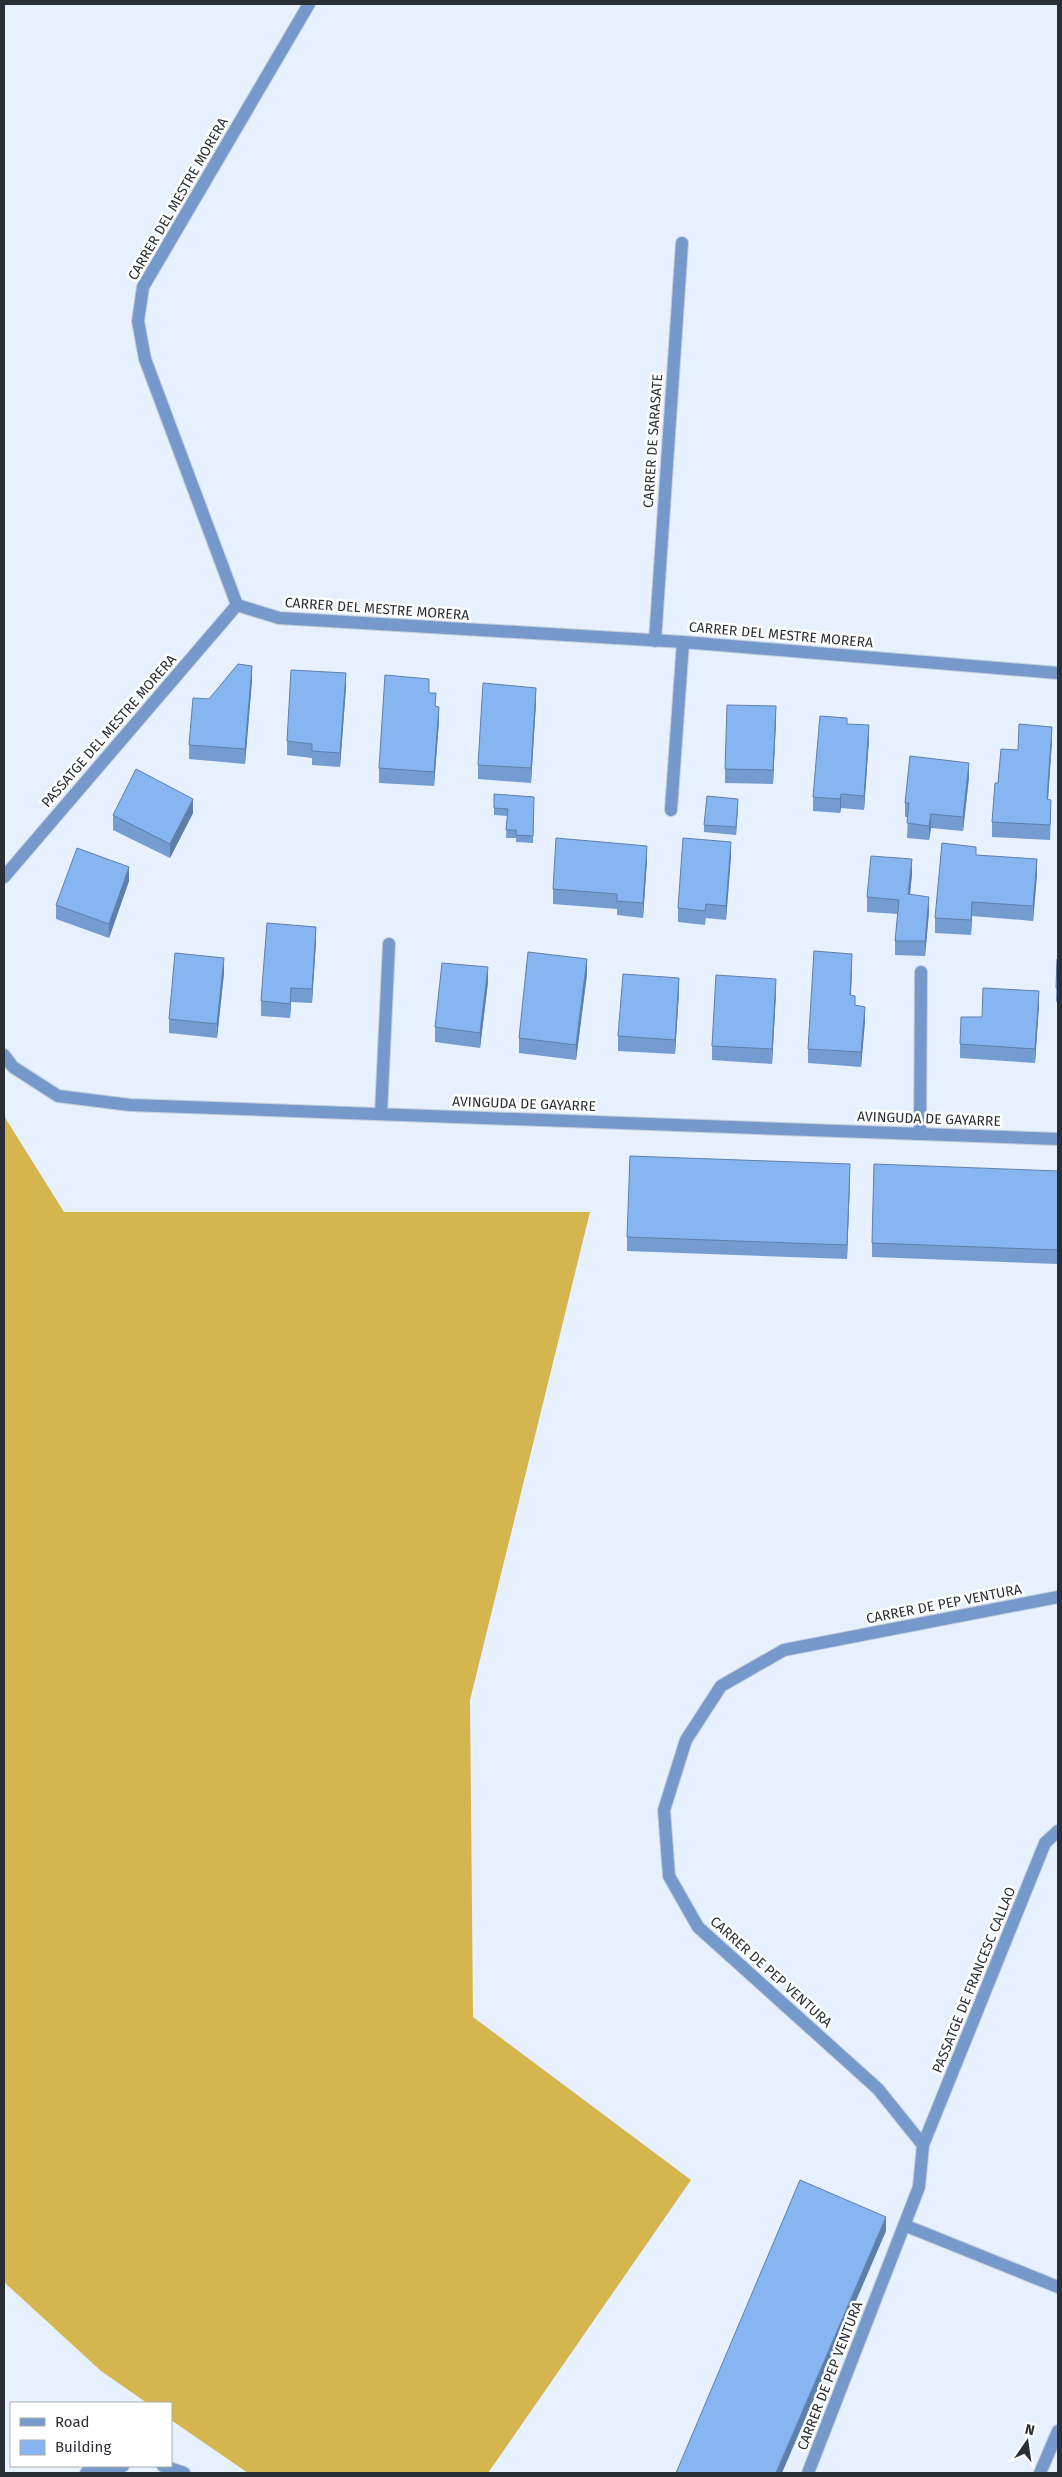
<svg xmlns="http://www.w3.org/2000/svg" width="1062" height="2477" font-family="'Fira Sans',sans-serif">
	<rect width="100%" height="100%" fill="#e6f0fe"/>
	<path fill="#d4b54e" d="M 4,1116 L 64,1212 L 590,1212 L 470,1700 L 473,2017 L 691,2180 L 488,2473 L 248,2473 L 171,2420 L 171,2403 L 147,2403 L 101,2371 L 4,2282 Z"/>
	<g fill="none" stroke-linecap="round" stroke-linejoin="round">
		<defs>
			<path id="street" d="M 237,605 L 279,618 L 683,642 L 1058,673
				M 237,605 L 145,359 L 138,321 L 143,287 L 309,4
				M 655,641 L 682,243
				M 671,810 L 683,642
				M 4,877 L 237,605
				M 4,1055 L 13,1067 L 58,1096 L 130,1105 L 1058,1139
				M 381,1114 L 389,944
				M 920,1134 L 921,972
				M 923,2145 L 1045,1843 L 1058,1831
				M 904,2225 L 1058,2287
				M 163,2466 L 184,2473
				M 86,2473 L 89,2471 L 123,2466
				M 808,2473 L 919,2187 L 923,2145 L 878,2089 L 698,1927 L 669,1876 L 664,1810 L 686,1740 L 721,1686 L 784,1650 L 1058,1597
				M 1040,2473 L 1058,2431"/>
		</defs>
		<use href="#street" stroke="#c4cdda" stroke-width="14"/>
		<use href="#street" stroke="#7499ca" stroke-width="12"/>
	</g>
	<path fill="#749cd0" d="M 252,680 L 245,764 L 189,759 L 189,745 L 209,699 Z
		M 346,687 L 340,767 L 312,765 L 312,758 L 287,755 L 287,741 Z
		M 429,693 L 436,706 L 439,721 L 434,786 L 379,783 L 379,768 Z
		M 536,702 L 531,783 L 478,779 L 478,765 Z
		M 776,720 L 773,784 L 725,783 L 725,769 Z
		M 847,724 L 869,739 L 864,810 L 841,808 L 840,813 L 813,811 L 813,797 Z
		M 1052,741 L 1048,799 L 1051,814 L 1050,840 L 992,837 L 992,822 L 998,783 L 1018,750 Z
		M 969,777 L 963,831 L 931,828 L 929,840 L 907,838 L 908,817 L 905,817 L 905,803 Z
		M 494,794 L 534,797 L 533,843 L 516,842 L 516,838 L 506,838 L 507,816 L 494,815 Z
		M 738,806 L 736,835 L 704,832 L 704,825 Z
		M 193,813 L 170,858 L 113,830 L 113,815 Z
		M 976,855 L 1037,874 L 1033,921 L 972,916 L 971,935 L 935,933 L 935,918 Z
		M 731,856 L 726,920 L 706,918 L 705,925 L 678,922 L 678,908 Z
		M 647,860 L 643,918 L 617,915 L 617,909 L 553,904 L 553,889 Z
		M 912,874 L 910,895 L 929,912 L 925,956 L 895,955 L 895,941 L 898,914 L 867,912 L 867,897 Z
		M 129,881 L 109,938 L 56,919 L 56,905 Z
		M 316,941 L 312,1003 L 291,1002 L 290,1018 L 261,1016 L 261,1001 Z
		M 1057,959 L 1058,959 L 1058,1002 L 1056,1002 Z
		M 852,969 L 851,995 L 855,1005 L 865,1021 L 861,1067 L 808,1063 L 808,1049 Z
		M 224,973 L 217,1038 L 169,1033 L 169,1019 Z
		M 587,974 L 576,1060 L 519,1053 L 519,1038 Z
		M 488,982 L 480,1048 L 435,1042 L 435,1027 Z
		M 679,992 L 675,1054 L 618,1051 L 618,1036 Z
		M 776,993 L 772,1064 L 712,1060 L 712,1046 Z
		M 1039,1005 L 1035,1063 L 960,1058 L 960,1044 L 982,1017 Z
		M 1058,1171 L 1058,1264 L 872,1257 L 872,1243 Z
		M 850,1179 L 847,1259 L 627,1251 L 627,1237 Z"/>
	<path fill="#5e7fa9" d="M 252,666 L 252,680 L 245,764 L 245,749 Z
		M 346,673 L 346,687 L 340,767 L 340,753 Z
		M 536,688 L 536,702 L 531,783 L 531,768 Z
		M 776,706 L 776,720 L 773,784 L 773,770 Z
		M 439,707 L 439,721 L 434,786 L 434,772 Z
		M 869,725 L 869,739 L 864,810 L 864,796 Z
		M 1052,727 L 1052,741 L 1047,814 L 1047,799 Z
		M 969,763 L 969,777 L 963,831 L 963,817 Z
		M 841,794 L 841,808 L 840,813 L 840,799 Z
		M 193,799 L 193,813 L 170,858 L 170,844 Z
		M 738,799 L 738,806 L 736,835 L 736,827 Z
		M 931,814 L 931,828 L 929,840 L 929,826 Z
		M 731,842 L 731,856 L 726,920 L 726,906 Z
		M 647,846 L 647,860 L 643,918 L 643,903 Z
		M 912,859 L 912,874 L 908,909 L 908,894 Z
		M 1037,859 L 1037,874 L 1033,921 L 1033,906 Z
		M 129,867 L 129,881 L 109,938 L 109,924 Z
		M 929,897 L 929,912 L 925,956 L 925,941 Z
		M 972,902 L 972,916 L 971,935 L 971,920 Z
		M 316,927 L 316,941 L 312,1003 L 312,989 Z
		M 852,954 L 852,969 L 850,1009 L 850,995 Z
		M 224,958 L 224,973 L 217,1038 L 217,1024 Z
		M 587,959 L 587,974 L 576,1060 L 576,1045 Z
		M 488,967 L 488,982 L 480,1048 L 480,1033 Z
		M 679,978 L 679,992 L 675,1054 L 675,1040 Z
		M 776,979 L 776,993 L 772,1064 L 772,1049 Z
		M 291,988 L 291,1002 L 290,1018 L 290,1004 Z
		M 1039,991 L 1039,1005 L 1035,1063 L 1035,1049 Z
		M 865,1007 L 865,1021 L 861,1067 L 861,1052 Z
		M 850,1164 L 850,1179 L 847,1259 L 847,1245 Z
		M 886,2217 L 886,2231 L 782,2473 L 776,2473 Z"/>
	<path fill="#87b5f2" stroke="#5e7fa9" d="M 238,664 L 252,666 L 245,749 L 189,745 L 193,698 L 209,699 Z
		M 291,670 L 346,673 L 340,753 L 312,751 L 312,744 L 287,741 Z
		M 385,675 L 429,679 L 429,693 L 436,693 L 435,706 L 439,707 L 434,772 L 379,768 Z
		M 483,683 L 536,688 L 531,768 L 478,765 Z
		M 727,705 L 776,706 L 773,770 L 725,769 Z
		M 820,716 L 847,718 L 847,724 L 869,725 L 864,796 L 841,794 L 840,799 L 813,797 Z
		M 1019,724 L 1052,727 L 1047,799 L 1051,800 L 1050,825 L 992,822 L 995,783 L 998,783 L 1001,749 L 1018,750 Z
		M 910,756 L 969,763 L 963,817 L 931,814 L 929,826 L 907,823 L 909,803 L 905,803 Z
		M 136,769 L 193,799 L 170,844 L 113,815 Z
		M 494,794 L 534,797 L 533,836 L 516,835 L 516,830 L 506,830 L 508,809 L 494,808 Z
		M 707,796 L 738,799 L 736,827 L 704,825 Z
		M 556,838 L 647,846 L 643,903 L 617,901 L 617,894 L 553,889 Z
		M 683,838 L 731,842 L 726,906 L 706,904 L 705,911 L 678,908 Z
		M 942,843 L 976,847 L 976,855 L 1037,859 L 1033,906 L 972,902 L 971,920 L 935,918 Z
		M 77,848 L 129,867 L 109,924 L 56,905 Z
		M 871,856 L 912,859 L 908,894 L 929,897 L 925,941 L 895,941 L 899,900 L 867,897 Z
		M 267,923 L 316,927 L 312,989 L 291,988 L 290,1004 L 261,1001 Z
		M 814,951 L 852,954 L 850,995 L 855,996 L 855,1005 L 865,1007 L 861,1052 L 808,1049 Z
		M 528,952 L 587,959 L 576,1045 L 519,1038 Z
		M 175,953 L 224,958 L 217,1024 L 169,1019 Z
		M 1057,959 L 1058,959 L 1058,988 L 1056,988 Z
		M 442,963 L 488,967 L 480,1033 L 435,1027 Z
		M 623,974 L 679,978 L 675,1040 L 618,1036 Z
		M 716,975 L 776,979 L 772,1049 L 712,1046 Z
		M 983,988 L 1039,991 L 1035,1049 L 960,1044 L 961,1017 L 982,1017 Z
		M 630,1156 L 850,1164 L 847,1245 L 627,1237 Z
		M 874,1164 L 1058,1171 L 1058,1250 L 872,1243 Z
		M 800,2180 L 886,2217 L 776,2473 L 676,2473 Z"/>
	<g text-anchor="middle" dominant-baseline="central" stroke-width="5" stroke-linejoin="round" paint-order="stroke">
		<g font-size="14" fill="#2a2e35" stroke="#fff">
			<text transform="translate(178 199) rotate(-60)">CARRER DEL MESTRE MORERA</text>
			<text transform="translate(653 441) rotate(-86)">CARRER DE SARASATE</text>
			<text transform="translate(377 609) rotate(4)">CARRER DEL MESTRE MORERA</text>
			<text transform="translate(781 635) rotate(5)">CARRER DEL MESTRE MORERA</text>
			<text transform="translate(109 731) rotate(-49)">PASSATGE DEL MESTRE MORERA</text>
			<text transform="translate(524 1104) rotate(2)">AVINGUDA DE GAYARRE</text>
			<text transform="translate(929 1119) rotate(2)">AVINGUDA DE GAYARRE</text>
			<text transform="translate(944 1604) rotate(-11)">CARRER DE PEP VENTURA</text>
			<text transform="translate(771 1972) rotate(42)">CARRER DE PEP VENTURA</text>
			<text transform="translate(974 1980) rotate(-68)">PASSATGE DE FRANCESC CALLAO</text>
			<text transform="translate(830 2376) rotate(-69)">CARRER DE PEP VENTURA</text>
		</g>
	</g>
	<rect width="1062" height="2477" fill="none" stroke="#2a2e35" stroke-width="10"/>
	<rect x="10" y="2402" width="162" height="65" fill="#ffffff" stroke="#aaabae"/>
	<rect x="20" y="2418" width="25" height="8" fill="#7499ca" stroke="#aaabae"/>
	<text x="55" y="2427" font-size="15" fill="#2a2e35">Road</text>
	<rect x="20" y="2440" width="25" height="15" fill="#87b5f2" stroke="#aaabae"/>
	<text x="55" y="2452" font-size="15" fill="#2a2e35">Building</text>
	<g transform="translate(1027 2442) rotate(13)" stroke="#ffffff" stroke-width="4" paint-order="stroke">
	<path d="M0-4L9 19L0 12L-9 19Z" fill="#2a2e35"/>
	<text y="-8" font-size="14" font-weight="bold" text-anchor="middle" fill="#2a2e35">N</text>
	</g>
</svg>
